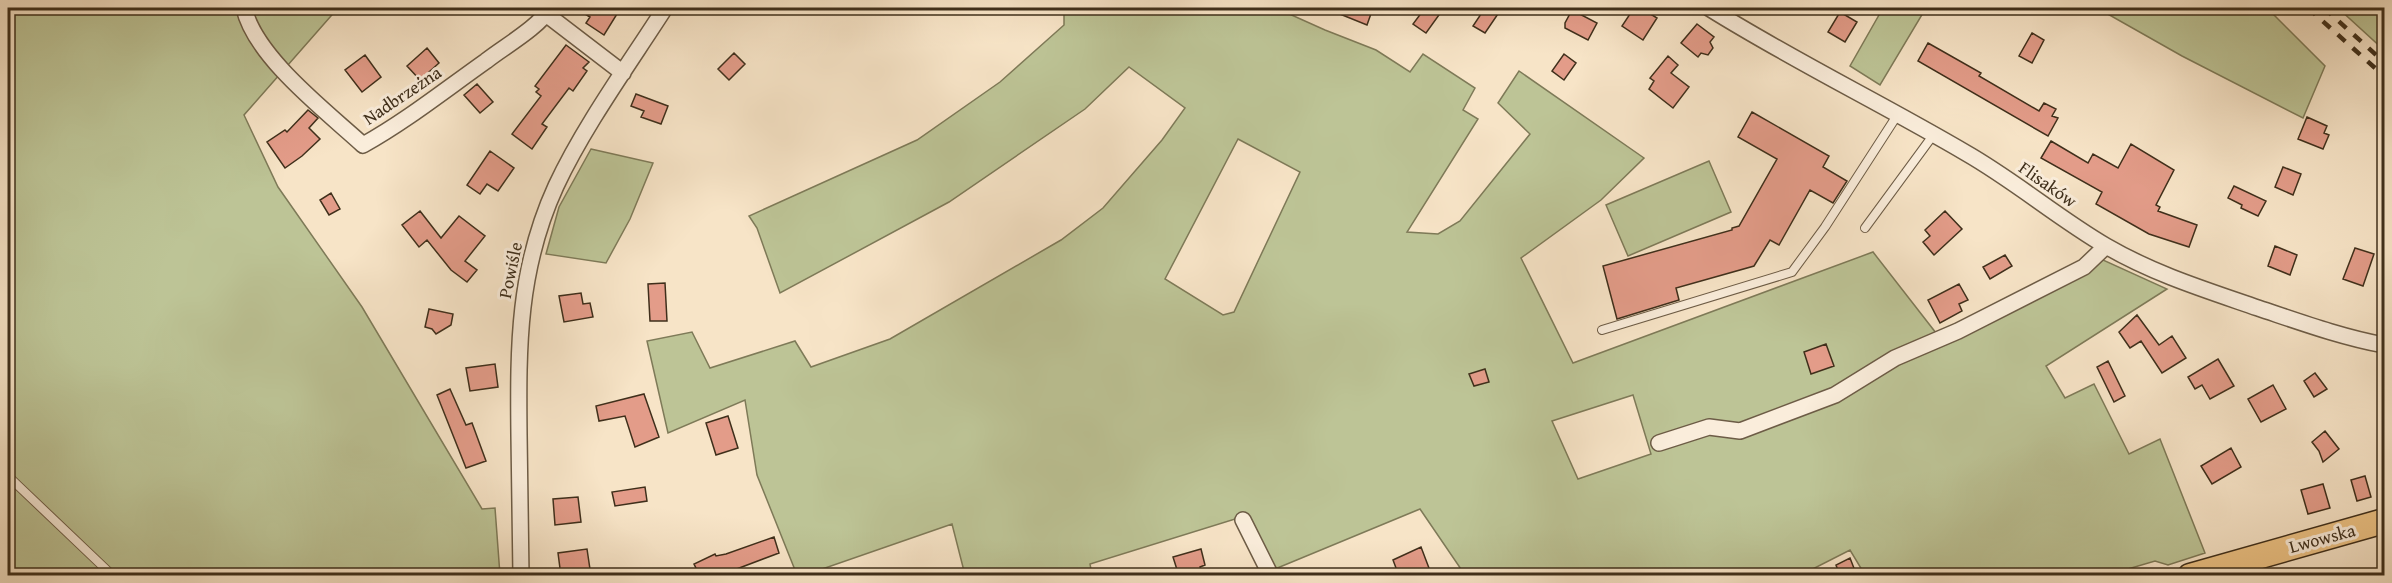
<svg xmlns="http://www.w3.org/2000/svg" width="2392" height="583" font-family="'Gentium Book Plus',serif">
	<rect width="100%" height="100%" fill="#f7e4c7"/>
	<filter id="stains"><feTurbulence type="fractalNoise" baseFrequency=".00333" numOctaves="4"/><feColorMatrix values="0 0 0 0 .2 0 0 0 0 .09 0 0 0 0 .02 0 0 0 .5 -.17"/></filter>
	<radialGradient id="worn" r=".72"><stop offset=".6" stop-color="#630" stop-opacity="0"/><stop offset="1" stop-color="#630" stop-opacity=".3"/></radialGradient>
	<path fill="#bdc496" stroke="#7e7a58" stroke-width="1.5" fill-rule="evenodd" d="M 8,8 L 338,8 L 244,115 L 278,187 L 362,307 L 482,509 L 495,508 L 500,575 L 8,575 Z
		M 1064,8 L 1276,8 L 1325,30 L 1376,50 L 1410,72 L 1423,54 L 1475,88 L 1463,110 L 1478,119 L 1407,232 L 1438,234 L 1460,221 L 1530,134 L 1498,103 L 1519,71 L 1644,158 L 1601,200 L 1521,258 L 1573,363 L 1873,252 L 1936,333 L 1940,342 L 2022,307 L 2101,259 L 2167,289 L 2046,366 L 2065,398 L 2094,384 L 2129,454 L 2160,439 L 2205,553 L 2168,565 L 2155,561 L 2104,576 L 1865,575 L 1850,550 L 1801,575 L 1465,575 L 1420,509 L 1275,569 L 1252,521 L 1235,519 L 1090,564 L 1092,575 L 965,575 L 952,524 L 805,575 L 797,575 L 757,475 L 745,400 L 668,433 L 647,341 L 692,332 L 710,368 L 795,341 L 811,367 L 890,339 L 1061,240 L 1103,208 L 1162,140 L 1185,108 L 1129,67 L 1085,109 L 949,202 L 780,293 L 757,228 L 749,216 L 917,140 L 1000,82 L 1064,25 ZM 1238,139 L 1300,172 L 1234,312 L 1223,315 L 1165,279 ZM 1633,395 L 1651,454 L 1578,479 L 1552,421 Z
		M 1883,8 L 1926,8 L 1880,85 L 1850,66 Z
		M 2097,8 L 2267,8 L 2325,66 L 2303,118 L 2182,56 Z
		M 2338,8 L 2347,8 L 2353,13 L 2355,8 L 2384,8 L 2384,50 Z
		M 591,149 L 653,163 L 630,219 L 606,263 L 546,254 L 559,207 Z
		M 1709,161 L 1731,212 L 1628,256 L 1606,205 Z"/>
	<path fill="#e39c89" stroke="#3f2f1b" stroke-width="1.5" d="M 575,8 L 607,8 L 617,14 L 604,35 L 586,23 L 590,17 Z
		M 1325,8 L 1373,8 L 1367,25 Z
		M 1425,8 L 1444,8 L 1426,33 L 1413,24 Z
		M 1485,8 L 1502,8 L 1485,33 L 1473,26 Z
		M 1634,8 L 1641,8 L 1657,18 L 1643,40 L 1622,26 Z
		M 1572,10 L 1597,23 L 1588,40 L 1565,28 L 1565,23 Z
		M 1840,12 L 1857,22 L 1845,42 L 1828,32 Z
		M 1697,24 L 1714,37 L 1710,42 L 1713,48 L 1708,55 L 1701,53 L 1698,57 L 1681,43 Z
		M 2032,33 L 2044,40 L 2032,63 L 2019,56 Z
		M 1928,43 L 1981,73 L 1979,76 L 2039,111 L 2044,103 L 2056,109 L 2052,116 L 2058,118 L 2048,136 L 1918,61 Z
		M 566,45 L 589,62 L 583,68 L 587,71 L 573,91 L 569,88 L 542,124 L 547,127 L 532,149 L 512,134 L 541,96 L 536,92 L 539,89 L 535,86 Z
		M 427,48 L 439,63 L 420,80 L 407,66 Z
		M 734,53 L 745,64 L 729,80 L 718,69 Z
		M 1564,54 L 1576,63 L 1564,80 L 1552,71 Z
		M 365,55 L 381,77 L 362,92 L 345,70 Z
		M 1668,56 L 1678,65 L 1671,73 L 1689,87 L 1673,108 L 1649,89 L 1654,81 L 1650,78 Z
		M 477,84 L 493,102 L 480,113 L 464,95 Z
		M 636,94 L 668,106 L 661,124 L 641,117 L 644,111 L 631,106 Z
		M 308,110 L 318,118 L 309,128 L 320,139 L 302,156 L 285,168 L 267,142 L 285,130 L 287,132 Z
		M 1752,112 L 1829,156 L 1823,167 L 1847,181 L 1833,203 L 1810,190 L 1779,245 L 1770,240 L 1754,266 L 1676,288 L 1679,300 L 1617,319 L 1603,266 L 1732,230 L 1732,228 L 1739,226 L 1777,159 L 1738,137 Z
		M 2307,117 L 2327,126 L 2324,133 L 2329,135 L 2323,149 L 2298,139 Z
		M 2051,141 L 2088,163 L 2093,154 L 2118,168 L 2131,144 L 2174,170 L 2156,205 L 2160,207 L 2158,211 L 2197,225 L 2189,247 L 2149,234 L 2096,204 L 2102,192 L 2041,158 Z
		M 490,151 L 514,168 L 498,191 L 487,184 L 480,194 L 467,185 Z
		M 2283,167 L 2301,174 L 2293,195 L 2275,187 Z
		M 2234,186 L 2266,201 L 2258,216 L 2241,208 L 2242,205 L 2228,198 Z
		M 331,193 L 340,209 L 329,215 L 320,200 Z
		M 420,211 L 441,238 L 459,216 L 485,236 L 465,261 L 477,270 L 467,282 L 451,270 L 427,240 L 419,247 L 402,225 Z
		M 1945,211 L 1962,229 L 1934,255 L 1923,242 L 1930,236 L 1925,230 Z
		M 2275,246 L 2297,255 L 2290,275 L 2268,266 Z
		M 2355,248 L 2374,254 L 2363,286 L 2343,279 Z
		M 2005,255 L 2012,266 L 1990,279 L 1983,267 Z
		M 665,283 L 667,321 L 650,321 L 648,284 Z
		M 1959,284 L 1968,300 L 1959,304 L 1962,311 L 1940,323 L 1928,300 Z
		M 581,293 L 583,304 L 590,303 L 593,317 L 564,322 L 559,296 Z
		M 429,309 L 453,314 L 451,325 L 436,334 L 432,329 L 425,327 Z
		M 2137,315 L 2159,345 L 2172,336 L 2186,358 L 2162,373 L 2141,341 L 2130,348 L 2119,332 Z
		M 1826,344 L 1834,366 L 1811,374 L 1804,352 Z
		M 2218,359 L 2234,386 L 2210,399 L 2202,385 L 2195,389 L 2188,377 Z
		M 2108,361 L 2125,396 L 2114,402 L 2097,367 Z
		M 495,364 L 498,387 L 470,391 L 466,368 Z
		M 1485,369 L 1489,382 L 1474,386 L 1469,374 Z
		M 2315,373 L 2327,389 L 2314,397 L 2304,381 Z
		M 2273,385 L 2286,409 L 2261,422 L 2248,399 Z
		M 450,389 L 466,425 L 472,423 L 486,461 L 466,468 L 437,395 Z
		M 644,394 L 659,437 L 635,447 L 625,416 L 599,421 L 596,406 Z
		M 728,416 L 738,448 L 716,455 L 706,423 Z
		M 2325,431 L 2339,449 L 2323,462 L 2319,451 L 2312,442 Z
		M 2231,448 L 2241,467 L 2212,484 L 2201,466 Z
		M 2365,476 L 2371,497 L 2357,501 L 2351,480 Z
		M 2323,484 L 2330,508 L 2308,514 L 2301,490 Z
		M 645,487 L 647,501 L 615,506 L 612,492 Z
		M 578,497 L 581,522 L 555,525 L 553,499 Z
		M 774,537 L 779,553 L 734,570 L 736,576 L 700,576 L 694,564 L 715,554 L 716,556 L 726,554 Z
		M 1421,547 L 1432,576 L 1399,576 L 1393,560 Z
		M 587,549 L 591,576 L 561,576 L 558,553 Z
		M 1201,549 L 1205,565 L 1200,567 L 1203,576 L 1179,576 L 1173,557 Z
		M 1850,558 L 1857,576 L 1840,576 L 1836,565 Z"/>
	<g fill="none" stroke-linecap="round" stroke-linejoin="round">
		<defs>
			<path id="lane" d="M 1865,228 L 1934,134
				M 1602,330 L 1792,272 L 1825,227 L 1898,114
				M 8,476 L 113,576"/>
			<path id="street" d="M 244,8 C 255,57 326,111 363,145 C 406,121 445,90 486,61 C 505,46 538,28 550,8
				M 1709,8 C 1792,60 1881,103 1966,153 C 2015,181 2058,218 2106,246 C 2154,274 2206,290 2258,308 C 2300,322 2341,337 2384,345
				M 546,14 L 623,73
				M 1659,443 L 1709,427 L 1740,431 L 1835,395 L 1895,358 L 1958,331 L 2084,267 L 2106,246
				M 1243,520 L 1271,576
				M 521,576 C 520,529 520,482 519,435 C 518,345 518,269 556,186 C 584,126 629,64 665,8"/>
			<path id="primary" d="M 2190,576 L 2384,521"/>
		</defs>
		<use href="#lane" stroke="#6d5c46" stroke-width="10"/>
		<use href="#street" stroke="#6d5c46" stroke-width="18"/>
		<use href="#primary" stroke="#3f2f1b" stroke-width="27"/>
		<use href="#lane" stroke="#faeddb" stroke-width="8"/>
		<use href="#street" stroke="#faeddb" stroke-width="15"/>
		<use href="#primary" stroke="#ecc284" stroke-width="24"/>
		<path stroke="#3f2f1b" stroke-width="4.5" stroke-dasharray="10 10" stroke-linecap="butt" d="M 2308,8 L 2384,76
			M 2324,8 L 2384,62"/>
	</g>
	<g text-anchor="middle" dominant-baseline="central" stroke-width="6" stroke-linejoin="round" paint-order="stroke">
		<g font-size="18" fill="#3f2f1b" stroke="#faeddb">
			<text transform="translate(402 95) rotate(-34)">Nadbrzeżna</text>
			<text transform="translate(2048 184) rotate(35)">Flisaków</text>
			<text transform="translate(510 270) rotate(-78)">Powiśle</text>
			<text transform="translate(2322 538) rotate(-15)">Lwowska</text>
		</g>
	</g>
	<rect width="2392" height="583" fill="none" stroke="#f7e4c7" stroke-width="30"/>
	<rect x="9" y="9" width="2374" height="565" fill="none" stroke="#3f2f1b" stroke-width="3"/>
	<rect x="15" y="15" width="2362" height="553" fill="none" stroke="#3f2f1b" stroke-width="1.5"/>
	<rect width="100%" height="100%" filter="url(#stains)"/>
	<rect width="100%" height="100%" fill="url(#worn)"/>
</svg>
